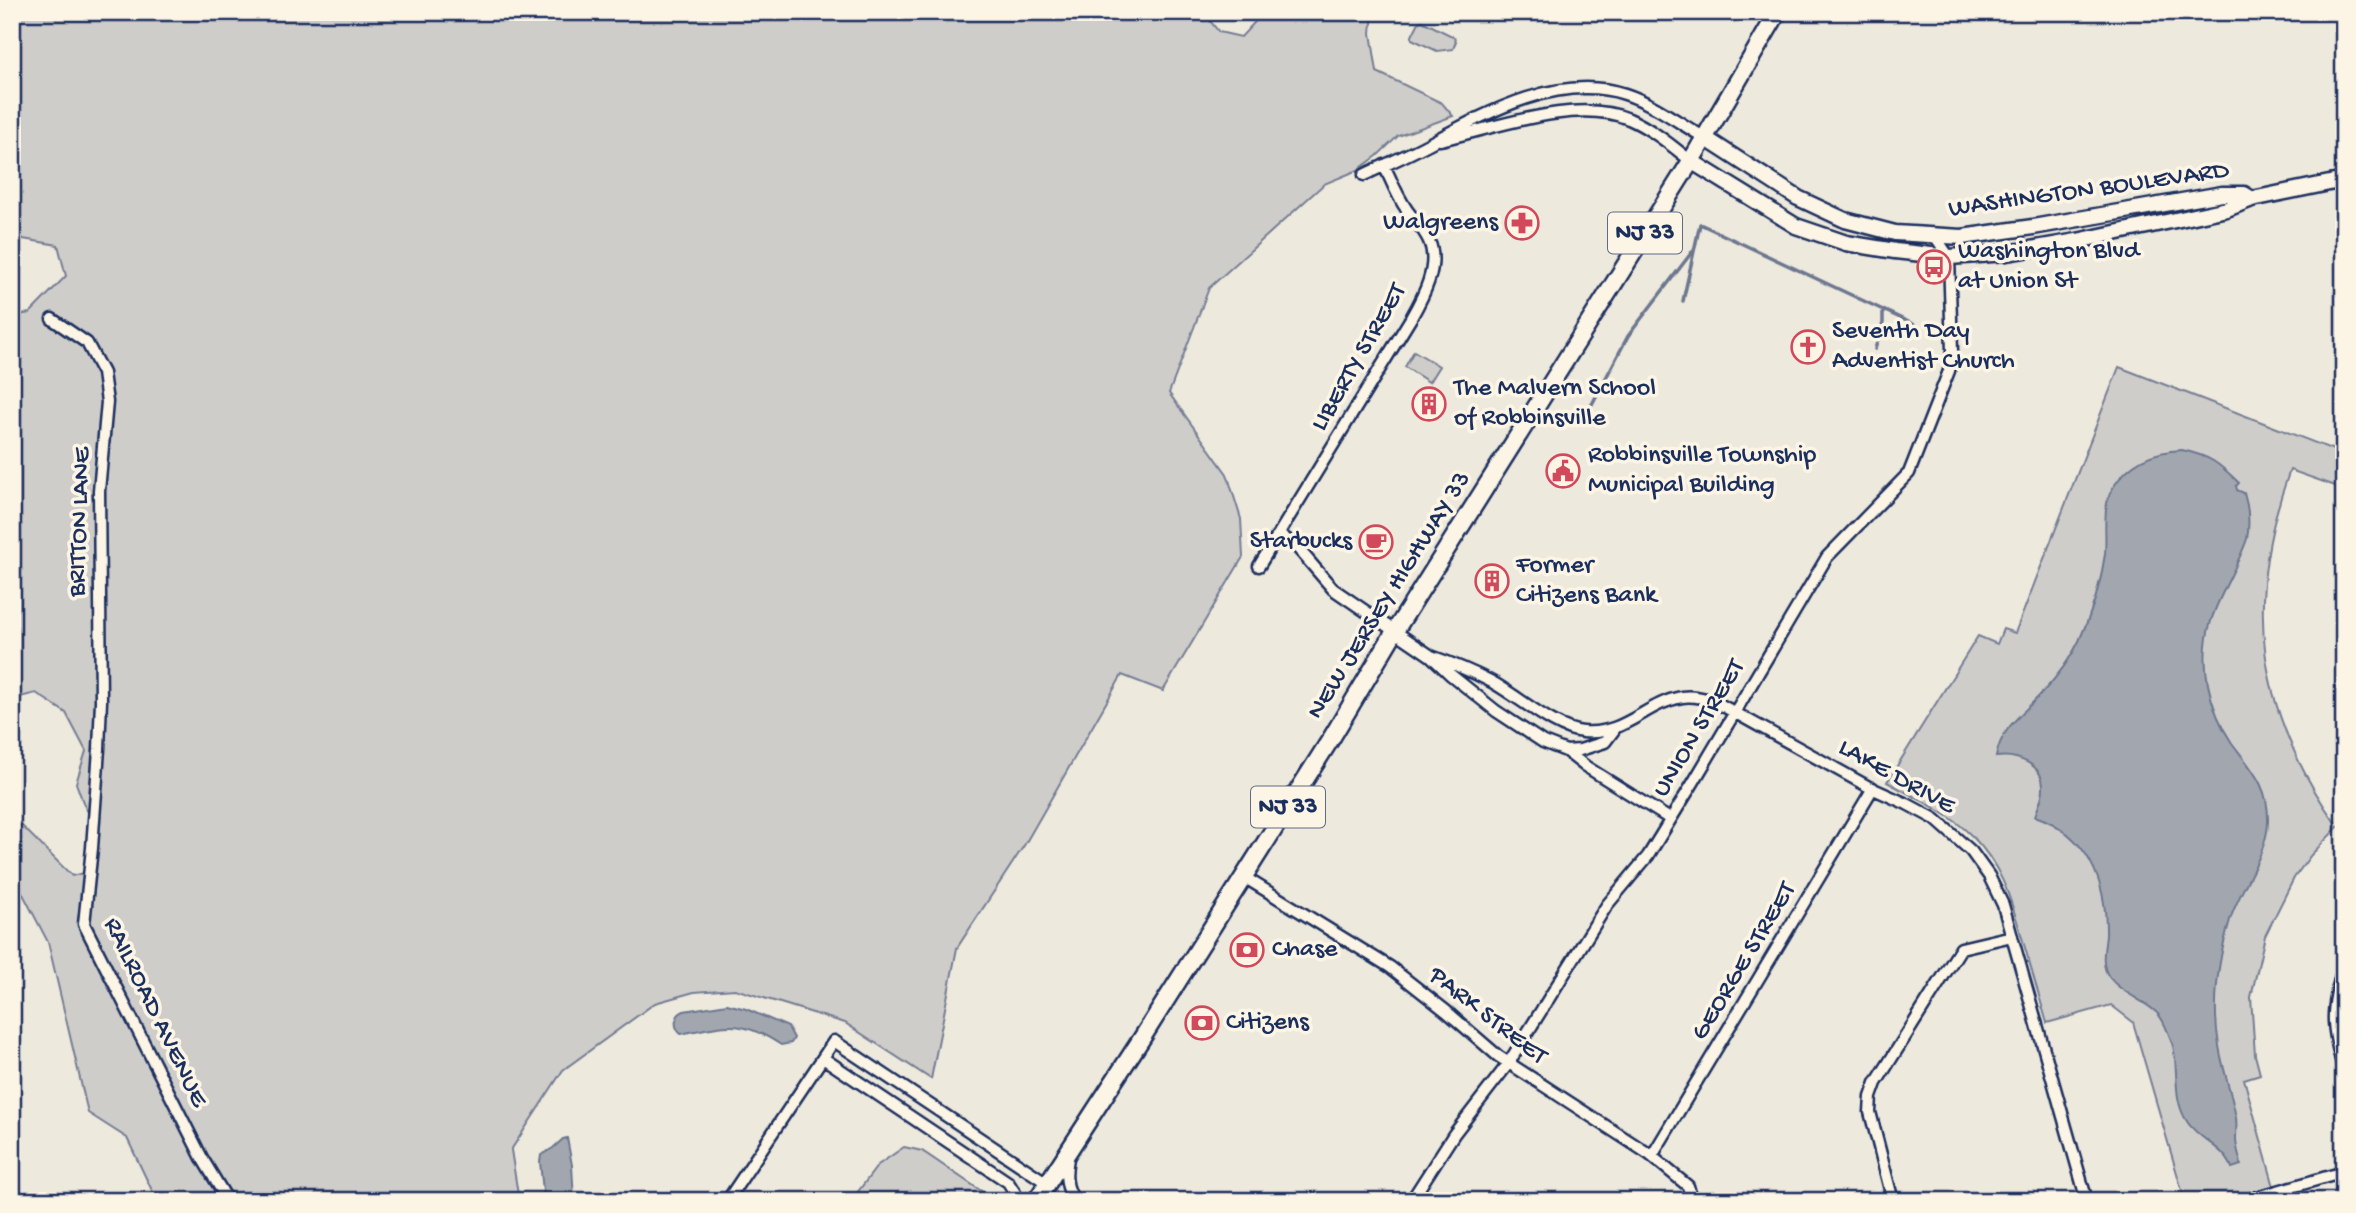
<svg xmlns="http://www.w3.org/2000/svg" width="2356" height="1213" font-family="'Gochi Hand',sans-serif">
	<rect width="100%" height="100%" fill="#eee9dd"/>
	<filter id="ink" filterUnits="userSpaceOnUse"><feTurbulence type="fractalNoise" baseFrequency=".0143" numOctaves="2"/><feDisplacementMap in="SourceGraphic" scale="14" xChannelSelector="R" yChannelSelector="G"/><feConvolveMatrix kernelMatrix="1 2 1 2 8 2 1 2 1" color-interpolation-filters="sRGB"/></filter>
	<g filter="url(#ink)">
		<path fill="#cfcdca" stroke="#757e94" stroke-width="2" d="M 12,12 L 1203,12 L 1219,32 L 1241,37 L 1264,12 L 1373,12 L 1371,33 L 1377,72 L 1442,103 L 1453,116 L 1398,136 L 1377,156 L 1358,170 L 1324,184 L 1209,288 L 1169,393 L 1227,474 L 1241,519 L 1243,557 L 1163,691 L 1122,675 L 1025,844 L 957,948 L 931,1079 L 845,1023 L 735,989 L 694,992 L 655,1003 L 563,1070 L 511,1150 L 519,1201 L 157,1201 L 127,1138 L 88,1113 L 48,942 L 12,873 L 12,808 L 17,821 L 72,876 L 96,870 L 99,831 L 84,805 L 76,783 L 86,751 L 66,713 L 36,693 L 12,699 L 12,316 L 30,313 L 66,276 L 58,245 L 23,239 L 12,227 Z
			M 1422,21 L 1454,37 L 1456,41 L 1453,49 L 1437,51 L 1412,39 L 1412,36 L 1419,22 Z
			M 1414,351 L 1439,366 L 1429,382 L 1405,367 Z
			M 2119,367 L 2344,454 L 2344,489 L 2290,470 C 2242,602 2257,712 2338,827 L 2311,855 L 2294,878 L 2265,936 L 2251,997 L 2255,1055 L 2260,1074 L 2244,1079 L 2278,1201 L 2185,1201 L 2133,1022 L 2111,1005 L 2047,1023 C 2039,996 2031,968 2023,941 C 2011,901 2003,867 1972,836 C 1948,812 1916,798 1887,782 L 1978,636 L 1997,644 L 2003,629 L 2015,633 Z
			M 904,1147 L 922,1151 L 987,1195 L 990,1201 L 851,1201 L 878,1165 Z"/>
		<path fill="#a2a7af" stroke="#6c778f" stroke-width="2" d="M 2182,450 C 2210,456 2219,463 2239,483 L 2236,486 L 2237,490 L 2244,493 C 2249,509 2250,522 2247,539 C 2237,568 2220,593 2211,621 C 2198,661 2209,709 2232,743 C 2252,770 2269,786 2268,822 C 2267,855 2240,888 2230,920 C 2218,960 2212,1005 2219,1046 C 2223,1071 2232,1094 2236,1118 C 2237,1125 2236,1132 2236,1139 C 2236,1148 2240,1157 2241,1165 L 2232,1168 C 2225,1148 2200,1140 2188,1123 C 2169,1096 2182,1062 2169,1035 C 2166,1027 2162,1017 2156,1012 C 2142,999 2121,993 2109,977 C 2100,964 2105,948 2106,935 C 2107,882 2088,834 2035,816 C 2038,807 2043,798 2043,788 C 2044,764 2016,754 1996,757 C 2001,727 2023,714 2042,693 C 2056,678 2070,660 2079,641 C 2092,613 2101,584 2105,554 C 2107,532 2101,505 2114,486 C 2130,461 2153,451 2182,450 Z
			M 727,1004 L 746,1009 L 788,1027 L 794,1038 L 791,1043 L 781,1045 C 740,1018 726,1025 681,1034 C 673,1027 674,1015 684,1011 Z
			M 567,1138 L 572,1165 L 574,1201 L 544,1201 L 540,1162 L 541,1155 L 553,1148 L 563,1139 Z"/>
		<g fill="none" stroke-linecap="round" stroke-linejoin="round">
			<path stroke="#6c778f" stroke-width="3.5" d="M 1683,301 L 1700,224 L 1915,325
				M 1875,349 L 1883,323 L 1883,310
				M 1590,408 L 1628,336 L 1692,252"/>
			<defs>
				<path id="street" d="M 1440,140 C 1496,128 1575,97 1629,119 C 1652,129 1672,146 1691,161
					M 1364,175 C 1387,164 1410,154 1432,142 C 1488,112 1559,73 1625,94 C 1653,103 1679,123 1705,138
					M 1935,236 L 1949,257
					M 52,319 L 87,343 L 103,373 L 107,402 L 99,491 L 101,701 L 99,749 L 92,848 L 84,924 L 202,1158 L 228,1201
					M 1279,534 L 1296,546 L 1333,589 L 1431,656 L 1451,675 L 1496,711 L 1543,742 L 1566,751 L 1580,750 L 1605,742 L 1614,730
					M 1259,566 L 1411,318 C 1423,297 1440,266 1429,241 C 1424,229 1414,220 1407,210 C 1397,196 1391,180 1384,165
					M 1431,656 C 1451,663 1471,671 1490,681 C 1517,695 1555,730 1583,732 C 1624,736 1646,703 1682,697 C 1693,695 1704,698 1714,701 L 1869,787 L 1907,804 L 1935,819 L 1971,851 L 1989,876 L 2003,905 L 2087,1201
					M 1566,751 L 1585,766 L 1670,819
					M 1244,877 L 1390,967 L 1446,1011 L 1498,1056 L 1649,1154 L 1688,1186 L 1692,1201
					M 2344,965 C 2330,1012 2331,1025 2344,1071
					M 823,1058 L 1008,1182 L 1015,1193 L 1015,1201
					M 1652,1156 L 1873,788
					M 1068,1158 C 1065,1174 1065,1188 1075,1201
					M 727,1201 L 834,1041 L 1047,1183
					M 1411,1201 L 1454,1134 L 1508,1064 L 1607,905 L 1648,856 L 1693,783 L 1827,557 L 1909,473 L 1949,371 L 1952,351 L 1949,257
					M 1893,1201 L 1870,1112 L 1871,1097 L 1876,1083 L 1961,948 L 2012,936
					M 2243,1201 L 2344,1172"/>
				<path id="secondary" d="M 1705,138 L 1798,198 L 1845,220 L 1895,233 L 1962,237 L 2033,227 L 2222,194 L 2244,194 L 2252,199
					M 1691,161 L 1796,226 L 1846,243 L 1895,251 L 1949,257 L 2007,253 L 2077,241 L 2227,209 L 2252,199 L 2344,180"/>
				<path id="primary" d="M 1036,1201 L 1142,1038 L 1332,737 L 1395,631 L 1691,161 L 1778,12"/>
			</defs>
			<use href="#street" stroke="#1b2f5e" stroke-width="15"/>
			<use href="#secondary" stroke="#1b2f5e" stroke-width="19"/>
			<use href="#primary" stroke="#1b2f5e" stroke-width="21"/>
			<use href="#street" stroke="#fcf5e5" stroke-width="10"/>
			<use href="#secondary" stroke="#fcf5e5" stroke-width="14"/>
			<use href="#primary" stroke="#fcf5e5" stroke-width="16"/>
		</g>
	</g>
	<defs>
		<symbol id="pharmacy-ring" viewBox="-11 -11 22 22"><circle r="9.5" fill="#fcf5e5" stroke="#d1495b" stroke-width="1.5"/><path d="M-2-6h4v4h4v4h-4v4h-4v-4h-4v-4h4Z" fill="#d1495b"/></symbol>
		<symbol id="bus-ring" viewBox="-11 -11 22 22"><circle r="9.5" fill="#fcf5e5" stroke="#d1495b" stroke-width="1.5"/><path d="M-5-6H5V4H4V6H2V4H-2V6H-4V4H-5ZM-3.5-4V0h7V-4ZM-3.5 1.2v1.5H-2V1.2ZM2 1.2v1.5H3.5V1.2Z" fill="#d1495b"/></symbol>
		<symbol id="church-ring" viewBox="-11 -11 22 22"><circle r="9.5" fill="#fcf5e5" stroke="#d1495b" stroke-width="1.5"/><path d="M-1.2-6h2.4v3.5h3.3v2.4h-3.3V6h-2.4V-.1h-3.3v-2.4h3.3Z" fill="#d1495b"/></symbol>
		<symbol id="building-ring" viewBox="-11 -11 22 22"><circle r="9.5" fill="#fcf5e5" stroke="#d1495b" stroke-width="1.5"/><path d="M-4-6H4V6H1V3H-1V6H-4ZM-2.5-4.3h1.7v1.8h-1.7ZM.8-4.3h1.7v1.8H.8ZM-2.5-1h1.7V.8h-1.7ZM.8-1h1.7V.8H.8Z" fill="#d1495b"/></symbol>
		<symbol id="civic-ring" viewBox="-11 -11 22 22"><circle r="9.5" fill="#fcf5e5" stroke="#d1495b" stroke-width="1.5"/><path d="M-.6-6.5H3V-4.5H.6V-3L4-1V1h2V6H-6V1h2V-1L-.6-3ZM-1.2 2.5V6h2.4V2.5Z" fill="#d1495b"/></symbol>
		<symbol id="cafe-ring" viewBox="-11 -11 22 22"><circle r="9.5" fill="#fcf5e5" stroke="#d1495b" stroke-width="1.5"/><path d="M-5.5-4.5H6V0H3Q3 3.5 0 3.5H-2.5Q-5.5 3.5-5.5 0ZM3-3.2v2h1.7v-2ZM-6 4.5H4V6H-6Z" fill="#d1495b"/></symbol>
		<symbol id="bank-ring" viewBox="-11 -11 22 22"><circle r="9.5" fill="#fcf5e5" stroke="#d1495b" stroke-width="1.5"/><path d="M-6-4H6V4H-6ZM0-2.3a2.3 2.3 0 1 0 0 4.6a2.3 2.3 0 1 0 0-4.6Z" fill="#d1495b"/></symbol>
	</defs>
	<g fill-rule="evenodd">
		<use href="#pharmacy-ring" x="1503" y="204" width="38" height="38"/>
		<use href="#bus-ring" x="1915" y="248" width="38" height="38"/>
		<use href="#church-ring" x="1789" y="328" width="38" height="38"/>
		<use href="#building-ring" x="1410" y="385" width="38" height="38"/>
		<use href="#civic-ring" x="1544" y="452" width="38" height="38"/>
		<use href="#cafe-ring" x="1357" y="523" width="38" height="38"/>
		<use href="#building-ring" x="1473" y="562" width="38" height="38"/>
		<use href="#bank-ring" x="1228" y="931" width="38" height="38"/>
		<use href="#bank-ring" x="1183" y="1004" width="38" height="38"/>
	</g>
	<g text-anchor="middle" dominant-baseline="central" stroke-width="7" stroke-linejoin="round" paint-order="stroke">
		<g fill="#fcf5e5" stroke="#5e6a86" stroke-width="2">
			<rect x="1608" y="212.5" width="74" height="41" rx="5"/>
			<rect x="1251" y="786.5" width="74" height="41" rx="5"/>
		</g>
		<g font-size="24" font-weight="bold" fill="#1b2f5e">
			<text x="1645" y="233">NJ 33</text>
			<text x="1288" y="807">NJ 33</text>
		</g>
		<g font-size="26" fill="#1b2f5e" stroke="#fcf5e5">
			<text transform="translate(2089 191) rotate(-8)">WASHINGTON BOULEVARD</text>
			<text transform="translate(1360 358) rotate(-60)">LIBERTY STREET</text>
			<text transform="translate(81 522) rotate(-88)">BRITTON LANE</text>
			<text transform="translate(1390 596) rotate(-58)">NEW JERSEY HIGHWAY 33</text>
			<text transform="translate(1700 729) rotate(-59)">UNION STREET</text>
			<text transform="translate(1896 778) rotate(29)">LAKE DRIVE</text>
			<text transform="translate(1745 962) rotate(-59)">GEORGE STREET</text>
			<text transform="translate(154 1013) rotate(64)">RAILROAD AVENUE</text>
			<text transform="translate(1487 1017) rotate(38)">PARK STREET</text>
		</g>
		<g font-size="26" fill="#1b2f5e" stroke="#fcf5e5" text-anchor="start">
			<text x="1498" y="223" text-anchor="end">Walgreens</text>
			<text x="1958" y="252">Washington Blvd<tspan x="1958" dy="30">at Union St</tspan></text>
			<text x="1832" y="332">Seventh Day<tspan x="1832" dy="30">Adventist Church</tspan></text>
			<text x="1454" y="389">The Malvern School<tspan x="1454" dy="30">of Robbinsville</tspan></text>
			<text x="1588" y="456">Robbinsville Township<tspan x="1588" dy="30">Municipal Building</tspan></text>
			<text x="1352" y="542" text-anchor="end">Starbucks</text>
			<text x="1516" y="566">Former<tspan x="1516" dy="30">Citizens Bank</tspan></text>
			<text x="1272" y="950">Chase</text>
			<text x="1226" y="1023">Citizens</text>
		</g>
	</g>
	<rect width="2356" height="1213" fill="none" stroke="#fcf5e5" stroke-width="42"/>
	<rect x="21" y="21" width="2314" height="1171" fill="none" stroke="#1b2f5e" stroke-width="2.5" filter="url(#ink)"/>
</svg>
